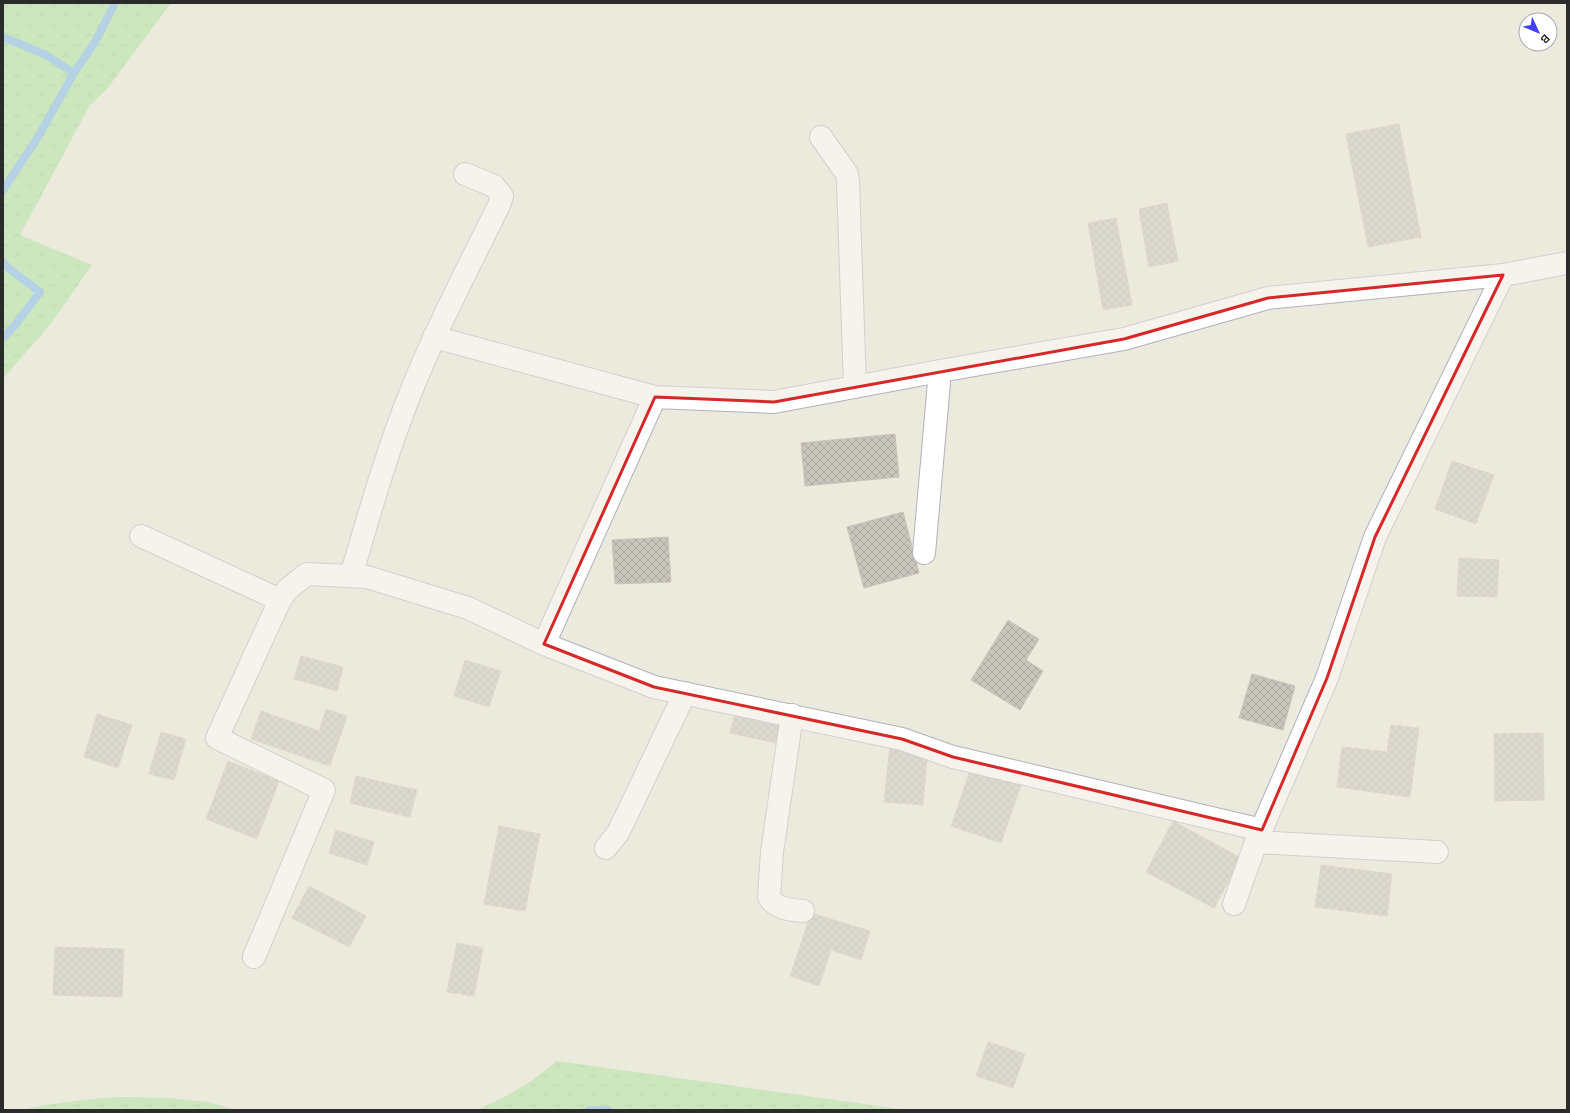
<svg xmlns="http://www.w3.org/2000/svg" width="1570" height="1113" font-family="Raleway,sans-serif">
	<defs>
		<pattern id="grass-tufts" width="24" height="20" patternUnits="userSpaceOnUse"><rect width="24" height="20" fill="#a5e29a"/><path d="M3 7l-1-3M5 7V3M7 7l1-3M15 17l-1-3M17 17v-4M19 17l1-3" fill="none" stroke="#8ec285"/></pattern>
		<pattern id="building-cross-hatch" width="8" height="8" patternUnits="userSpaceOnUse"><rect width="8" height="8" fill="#c8c5bc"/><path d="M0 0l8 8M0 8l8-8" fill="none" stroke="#aca9a2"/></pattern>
	</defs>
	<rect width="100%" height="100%" fill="#ece9dd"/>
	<path fill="url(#grass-tufts)" d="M 3,3 L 171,3 L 107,89 L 90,105 L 20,235 L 92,265 L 52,322 L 3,379 Z
		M 557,1061 L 907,1110 L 477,1110 L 504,1097 L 531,1081 Z
		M 128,1097 L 168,1098 L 208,1102 L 236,1110 L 21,1110 C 57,1102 92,1098 128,1097 Z"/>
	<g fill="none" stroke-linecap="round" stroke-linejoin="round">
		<path stroke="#72b5ed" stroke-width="8" d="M 3,37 L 46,55 L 74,73
			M 3,190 L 38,137 L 74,73 L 95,42 L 115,3
			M 3,262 L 7,267 L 40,292 L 15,325 L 3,338
			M 589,1110 L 608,1110"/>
	</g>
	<path fill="url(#building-cross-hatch)" stroke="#c8c5b7" d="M 1399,124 L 1421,237 L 1368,247 L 1346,134 Z
		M 1167,203 L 1178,261 L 1149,267 L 1139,209 Z
		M 1116,218 L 1132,305 L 1103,310 L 1088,223 Z
		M 895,434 L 899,477 L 805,486 L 801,443 Z
		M 1452,461 L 1494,475 L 1476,524 L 1435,509 Z
		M 903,512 L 919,573 L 864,588 L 847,527 Z
		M 668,537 L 671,582 L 615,584 L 612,540 Z
		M 1459,558 L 1499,560 L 1497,597 L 1457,596 Z
		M 1008,620 L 1039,639 L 1026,660 L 1043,671 L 1020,710 L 971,680 Z
		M 301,656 L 343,667 L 337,691 L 294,679 Z
		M 465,660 L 501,671 L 489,707 L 454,696 Z
		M 1252,674 L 1295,686 L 1283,730 L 1239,718 Z
		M 326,709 L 347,716 L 330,766 L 251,739 L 261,711 L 319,731 Z
		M 736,709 L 786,721 L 781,744 L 730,733 Z
		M 97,714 L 132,725 L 118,768 L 84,757 Z
		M 1391,725 L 1419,728 L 1410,797 L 1337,787 L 1342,747 L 1387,752 Z
		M 161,732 L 186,739 L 174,780 L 149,774 Z
		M 1543,733 L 1544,800 L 1495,801 L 1494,734 Z
		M 890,746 L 928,749 L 923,805 L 884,802 Z
		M 228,761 L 279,781 L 257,839 L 206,819 Z
		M 972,765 L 1022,782 L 1001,843 L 951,826 Z
		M 356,776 L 417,790 L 410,817 L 350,803 Z
		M 1173,821 L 1241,858 L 1214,908 L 1146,872 Z
		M 499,826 L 540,834 L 525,911 L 484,904 Z
		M 336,830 L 374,842 L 367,865 L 329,853 Z
		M 1321,865 L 1392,874 L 1387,916 L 1315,907 Z
		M 309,886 L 366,916 L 349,947 L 292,918 Z
		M 811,913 L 870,931 L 861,960 L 831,950 L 819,986 L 790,976 Z
		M 457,943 L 483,948 L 474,996 L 447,992 Z
		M 55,947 L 124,949 L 122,997 L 53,995 Z
		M 988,1042 L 1025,1054 L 1013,1088 L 976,1076 Z"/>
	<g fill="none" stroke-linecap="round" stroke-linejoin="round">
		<defs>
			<path id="street" d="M 821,137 L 847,174 L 848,182 L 855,387
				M 434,337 L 655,397 L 774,402 L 940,371 L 1124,339 L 1268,298 L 1503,275 L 1567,263
				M 141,536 L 280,600
				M 924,553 L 940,371
				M 351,576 C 369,515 386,454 410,394 C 436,329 468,268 499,205 L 502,196 L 494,186 L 465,174
				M 544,644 L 654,687 L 902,739 L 953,757 L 1262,830
				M 792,715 L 772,852 L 769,897 C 776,909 790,910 803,911
				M 1256,842 L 1437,852
				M 606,848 L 618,833 L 685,693
				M 1234,904 L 1256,842 L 1327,678 L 1375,537 L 1503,275
				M 254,957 L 324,790 L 217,738 L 280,600 L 288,589 L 307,574 L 367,577 L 468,608 L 544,644 L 655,397"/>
		</defs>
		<use href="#street" stroke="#b1b1be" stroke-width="24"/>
		<use href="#street" stroke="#fff" stroke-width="22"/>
	</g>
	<path d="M0 0H1570V1113H0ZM 1503,275 L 1375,537 L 1327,678 L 1262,830 L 953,757 L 902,739 L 654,687 L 544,644 L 655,397 L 774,402 L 1124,339 L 1268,298 Z" fill="#ece9dd" fill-opacity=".55" fill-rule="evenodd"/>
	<path fill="none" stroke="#d62828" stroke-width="3" stroke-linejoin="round" d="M 1503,275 L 1375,537 L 1327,678 L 1262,830 L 953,757 L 902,739 L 654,687 L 544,644 L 655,397 L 774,402 L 1124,339 L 1268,298 Z"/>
	<rect width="1570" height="1113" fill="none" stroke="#2b2b2b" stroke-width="8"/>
	<g transform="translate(1538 32) rotate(134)"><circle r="19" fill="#ffffff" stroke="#aaaaaa"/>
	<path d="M0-3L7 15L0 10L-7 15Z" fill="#403ff7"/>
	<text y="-6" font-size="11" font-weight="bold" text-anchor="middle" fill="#2b2b2b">B</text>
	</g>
</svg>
